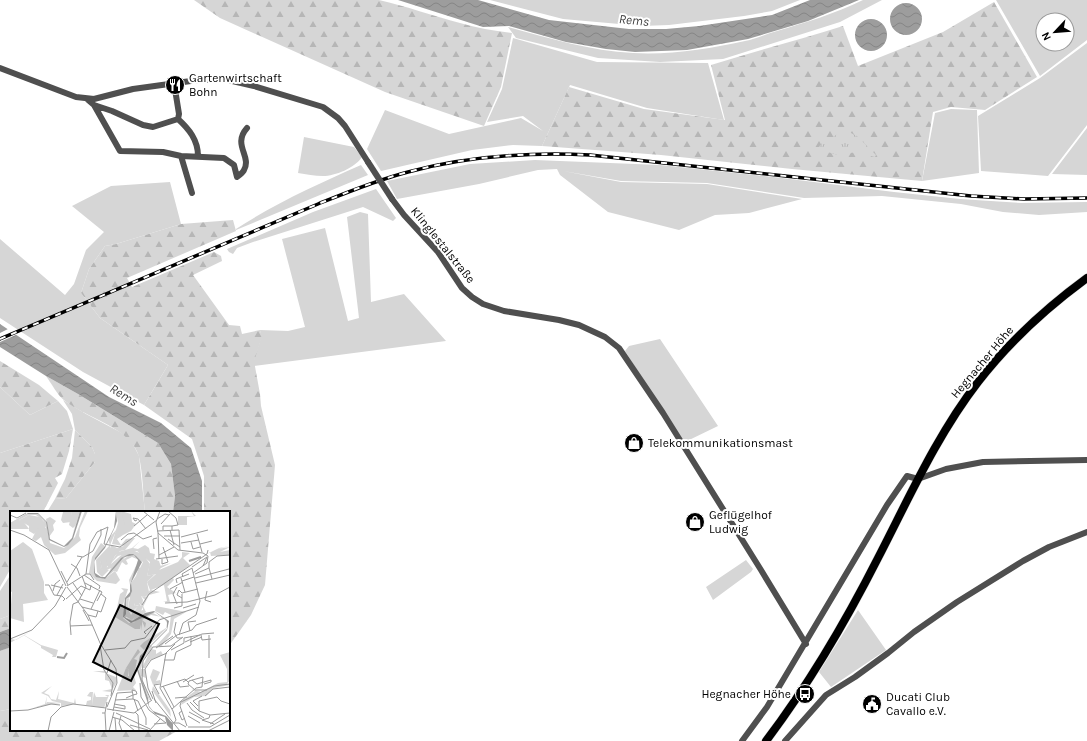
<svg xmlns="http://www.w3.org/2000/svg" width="1087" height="741" font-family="Karla,sans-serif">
	<defs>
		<pattern id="forest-firs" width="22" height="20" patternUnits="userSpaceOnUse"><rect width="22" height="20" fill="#d6d6d6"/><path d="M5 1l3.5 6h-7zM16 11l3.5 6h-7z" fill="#b6b6b6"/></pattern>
		<pattern id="park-tufts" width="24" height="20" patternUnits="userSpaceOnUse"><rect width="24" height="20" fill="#d6d6d6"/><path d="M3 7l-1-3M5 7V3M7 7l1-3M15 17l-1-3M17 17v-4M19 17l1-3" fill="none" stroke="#b6b6b6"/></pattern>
		<pattern id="water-waves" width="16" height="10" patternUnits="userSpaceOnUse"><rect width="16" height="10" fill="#9d9d9d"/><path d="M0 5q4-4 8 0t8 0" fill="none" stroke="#858585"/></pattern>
	</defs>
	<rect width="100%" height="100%" fill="#fff"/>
	<path fill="#d6d6d6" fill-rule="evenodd" d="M 490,0 L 800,0 L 772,11 L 744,16 L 669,25 L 642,26 L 563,19 Z
		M 863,0 L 882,0 L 840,22 L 723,59 L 660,62 L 598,58 L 516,38 L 508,27 C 549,38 591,51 633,53 C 671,55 709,49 745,41 C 756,39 766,34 777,31 C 807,22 834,14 863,0 Z
		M 996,0 L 1087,0 L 1087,40 L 1040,76 ZM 1043,20 L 1067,20 L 1067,44 L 1043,44 Z
		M 513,38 L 597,62 L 708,63 L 724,120 L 647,108 L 570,85 L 542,146 L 513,145 L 472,150 L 381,171 L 367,149 L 385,110 L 449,134 L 521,118 L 543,131 L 523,116 L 487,122 L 502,89 Z
		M 1087,43 L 1087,125 L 1048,176 L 981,171 L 978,116 L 1040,78 Z
		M 951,109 L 977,110 L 979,173 L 922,181 L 935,113 Z
		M 1087,128 L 1087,175 L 1052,174 Z
		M 304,137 L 354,147 L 362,157 C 355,168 335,176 323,176 C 315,176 306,174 298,173 Z
		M 535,160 L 660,165 L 782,178 L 894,192 L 960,199 L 1021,203 L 1087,202 L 1087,212 L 1039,215 L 1003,212 L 961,204 L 882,196 L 804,198 L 707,183 L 621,181 L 563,171 L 621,182 L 707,184 L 802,199 L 749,213 L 715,215 L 679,230 L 608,212 L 560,175 L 557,169 L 538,170 L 479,184 L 397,199 L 387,181 L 470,164 Z
		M 361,165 L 368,175 L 236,230 L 236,229 C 276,203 318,184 361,165 Z
		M 170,182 L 181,224 L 116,244 L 105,246 L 89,269 L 81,293 L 100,318 L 168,365 L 144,405 L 83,372 L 0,318 L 0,239 L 65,295 L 74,284 L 86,250 L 104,232 L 72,206 L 111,186 Z
		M 376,189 L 396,218 L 393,221 L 363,207 L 253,242 L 237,248 L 233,254 L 229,252 L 227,249 L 313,212 Z
		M 360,212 L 368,214 L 371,302 L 404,294 L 446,341 L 254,366 C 252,353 264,344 260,330 L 288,331 L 305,327 L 282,239 L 325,228 L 348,321 L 359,318 L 347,217 Z
		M 660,339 L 718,426 L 685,442 L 682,441 L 625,351 L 629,346 Z
		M 0,387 L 30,415 L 58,401 L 67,411 L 73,429 L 0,453 Z
		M 63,400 L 86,414 L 120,432 L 131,440 L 139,456 L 145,512 L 47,512 L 55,499 L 66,498 L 95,462 L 95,454 L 92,447 L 75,430 L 72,414 Z
		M 746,560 L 753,569 L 751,572 L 713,600 L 706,587 Z
		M 11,574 L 11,615 L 0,619 L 0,591 Z
		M 858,610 L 886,650 L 831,687 L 819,672 Z
		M 10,647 L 11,709 L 0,711 L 0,651 Z"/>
	<path fill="url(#forest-firs)" d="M 194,0 L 379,0 C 406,6 433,16 460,23 C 477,28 495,31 512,33 L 501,87 L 484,126 L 385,92 L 220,18 Z
		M 994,2 L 1037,77 L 985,110 L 951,107 L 933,112 L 922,181 L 792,169 L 661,155 L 542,146 L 569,87 L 644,109 L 725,120 L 711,65 C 755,51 799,40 843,26 L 858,66 L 943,32 Z
		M 233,220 L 236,231 L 127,278 L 132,287 L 214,252 L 221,256 L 222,261 L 193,275 L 229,325 L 240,326 L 242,334 L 260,330 L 262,337 L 254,361 L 260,394 L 261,406 L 275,465 L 265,585 L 251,615 L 229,646 L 229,512 L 204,512 L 204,476 L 192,439 L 144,405 L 168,365 L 100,318 L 81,293 L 89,269 L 105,246 L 116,244 L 181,224 Z
		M 0,361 L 39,385 L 58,401 L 30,415 L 0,387 Z
		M 46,376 L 78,394 L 158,443 L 171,464 L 175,496 L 173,512 L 145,512 C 143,494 143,474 139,457 C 132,428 86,418 65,401 C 57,395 52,384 46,376 Z
		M 73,429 L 69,451 L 62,474 L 55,478 L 58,483 L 43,512 L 11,512 L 11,568 L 0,587 L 0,453 Z
		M 75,430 L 92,447 L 95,454 L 95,462 L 66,498 L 55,499 L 65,479 L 72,458 Z
		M 11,615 L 11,628 L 0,632 L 0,619 Z
		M 11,709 L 11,730 L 179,730 L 159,741 L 0,741 L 0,711 Z"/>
	<path fill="url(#park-tufts)" d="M 845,130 L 857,136 L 876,155 L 875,157 C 865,155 851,148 845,157 L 817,149 L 822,143 Z"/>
	<path fill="url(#water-waves)" d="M 398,0 L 478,0 L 549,20 L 629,29 L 666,29 L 699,26 L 772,15 L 810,0 L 859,0 L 808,21 L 748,39 L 687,50 L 635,52 L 606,49 L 566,42 L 509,26 L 483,27 Z
		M890 19a16 16 0 1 1 32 0a16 16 0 1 1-32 0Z
		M855 35a16 16 0 1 1 32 0a16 16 0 1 1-32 0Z
		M 0,324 L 109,397 L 161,423 L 191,448 L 202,481 L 202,512 L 173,512 L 175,496 L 171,464 L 158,443 L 78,394 L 46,376 L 0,347 Z
		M 11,628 L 11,647 L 0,651 L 0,632 Z"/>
	<path fill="#fff" d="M 10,328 L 18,334 L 0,342 L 0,333 Z"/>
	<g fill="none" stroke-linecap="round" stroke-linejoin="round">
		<defs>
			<path id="major" d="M 766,741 C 809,684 846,621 878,558 C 909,498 937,435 978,382 C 1009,342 1046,308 1087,278"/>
		</defs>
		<use href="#major" stroke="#dbdbdb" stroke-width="9"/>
		<path stroke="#4f4f4f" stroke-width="6" d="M 0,68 L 76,97 L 94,99 L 133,89 L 198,80 L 228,80 L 254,86 L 323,107 L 338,118 L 345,126 L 368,162
			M 174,83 L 179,114 L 178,119
			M 87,99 L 94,105 L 120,151 L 163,152 L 181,156 L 224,158 L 234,165 L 237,177 C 239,175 243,173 244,170 C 252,156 232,145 247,128
			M 94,105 L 112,111 L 143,125 L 153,127 L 178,119 C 189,129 198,140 198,156
			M 181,156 L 192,193
			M 392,199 L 404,215 L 438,252 L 462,288 L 472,297 L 483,304 L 504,311 L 559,320 L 579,325 L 605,337 L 619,348 L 663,413 L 761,570 L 806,644
			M 742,741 L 767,707 L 887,505 L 907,476 L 918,479 L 946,469 L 983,462 L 1087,460
			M 785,741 L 826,695 L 855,677 L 888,653 L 914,632 L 957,602 L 1023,561 L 1049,547 L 1087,532"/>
		<use href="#major" stroke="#000" stroke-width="8"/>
		<defs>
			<path id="rail" d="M 0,339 L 318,204 C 348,192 377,180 408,172 C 468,156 528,152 590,155 L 971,196 L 1024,199 L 1087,198"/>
		</defs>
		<use href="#rail" stroke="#000" stroke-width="3.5"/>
		<use href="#rail" stroke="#fff" stroke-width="2" stroke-dasharray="6" stroke-linecap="butt"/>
		<path stroke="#4f4f4f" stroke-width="6" d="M 368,162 L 392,199"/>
	</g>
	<defs>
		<symbol id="restaurant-disc" viewBox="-11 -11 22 22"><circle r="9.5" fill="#000" stroke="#fff"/><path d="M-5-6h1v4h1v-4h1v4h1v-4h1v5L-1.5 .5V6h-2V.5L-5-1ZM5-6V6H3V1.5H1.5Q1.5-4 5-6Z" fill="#fff"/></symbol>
		<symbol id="shop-disc" viewBox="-11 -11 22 22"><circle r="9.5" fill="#000" stroke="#fff"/><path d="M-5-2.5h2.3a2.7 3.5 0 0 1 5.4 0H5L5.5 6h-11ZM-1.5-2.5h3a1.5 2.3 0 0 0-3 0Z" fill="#fff"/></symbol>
		<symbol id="bus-disc" viewBox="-11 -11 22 22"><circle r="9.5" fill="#000" stroke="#fff"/><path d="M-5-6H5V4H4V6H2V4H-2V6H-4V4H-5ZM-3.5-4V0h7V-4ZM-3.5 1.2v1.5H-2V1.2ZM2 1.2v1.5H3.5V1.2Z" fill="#fff"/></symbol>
		<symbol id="civic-disc" viewBox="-11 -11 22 22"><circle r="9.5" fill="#000" stroke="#fff"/><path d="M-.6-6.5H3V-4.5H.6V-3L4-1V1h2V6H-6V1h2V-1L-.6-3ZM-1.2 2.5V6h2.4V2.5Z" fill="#fff"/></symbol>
	</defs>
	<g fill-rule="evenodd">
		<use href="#restaurant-disc" x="164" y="74" width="22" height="22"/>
		<use href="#shop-disc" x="623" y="432" width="22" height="22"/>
		<use href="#shop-disc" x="684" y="511" width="22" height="22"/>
		<use href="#bus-disc" x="794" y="683" width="22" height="22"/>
		<use href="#civic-disc" x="861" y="693" width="22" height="22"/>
	</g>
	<g text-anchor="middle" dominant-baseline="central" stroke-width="4" stroke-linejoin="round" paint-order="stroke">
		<g font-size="12" fill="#000" stroke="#fff" text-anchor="start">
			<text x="189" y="78">Gartenwirtschaft<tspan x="189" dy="14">Bohn</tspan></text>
			<text x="648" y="443">Telekommunikationsmast</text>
			<text x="709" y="515">Geflügelhof<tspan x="709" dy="14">Ludwig</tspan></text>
			<text x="791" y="694" text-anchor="end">Hegnacher Höhe</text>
			<text x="886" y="697">Ducati Club<tspan x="886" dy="14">Cavallo e.V.</tspan></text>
		</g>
		<g font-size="12" fill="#000" stroke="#fff">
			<text transform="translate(443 245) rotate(51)">Klinglestalstraße</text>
			<text transform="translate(982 362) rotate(-50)">Hegnacher Höhe</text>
		</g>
		<g font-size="13" font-style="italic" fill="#3e3e3e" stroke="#fff">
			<text transform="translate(634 20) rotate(6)">Rems</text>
			<text transform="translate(124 395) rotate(32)">Rems</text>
		</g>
	</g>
	<g transform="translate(10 511)">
		<rect width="220" height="220" fill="#fff"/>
		<path d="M 49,0 L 62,0 L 61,11 L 53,12 L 51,9 L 53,1 ZM 111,0 L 121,3 L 122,11 L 126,13 L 121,20 L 113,24 ZM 181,0 L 186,5 L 177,6 L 177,14 L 168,14 L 168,5 L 184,5 ZM 19,4 L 30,6 L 36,13 L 35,19 L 29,19 L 24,23 L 19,20 L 19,15 L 9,9 ZM 107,18 L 100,34 L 101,49 L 96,58 L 92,57 L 90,50 L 91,58 L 99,59 L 92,66 L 87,61 L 86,49 L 100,34 L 98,28 ZM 130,30 L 123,37 L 128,38 L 135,34 L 139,37 L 140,42 L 145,43 L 144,48 L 149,50 L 151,56 L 149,59 L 168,51 L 172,46 L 172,41 L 180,42 L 173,47 L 180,54 L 163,67 L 164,69 L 157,76 L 166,82 L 158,84 L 160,91 L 153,91 L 157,90 L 154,74 L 141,79 L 150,81 L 139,84 L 130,102 L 122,109 L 115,105 L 117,88 L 119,87 L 118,98 L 121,104 L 129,94 L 125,95 L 124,92 L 129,92 L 131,95 L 135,89 L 131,85 L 136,86 L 140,79 L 137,71 L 146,63 L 137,65 L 140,51 L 127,40 L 108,45 L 100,53 L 108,41 L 122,37 ZM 220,35 L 207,38 L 220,36 L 210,41 L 220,39 L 220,44 L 201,45 L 200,41 L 197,43 L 209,37 ZM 120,44 L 125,45 L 127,48 L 122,46 L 116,49 L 118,53 L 116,54 L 112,51 L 107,61 L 104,60 L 98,65 L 109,51 ZM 141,101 L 153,107 L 149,108 L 152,106 L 141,104 L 132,109 L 136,112 L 135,117 L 132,110 L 126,113 L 124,110 ZM 20,121 L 14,124 L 31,134 L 48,139 L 46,146 L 42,146 L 43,144 L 31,137 L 31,135 L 15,125 L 14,124 L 0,132 L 1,128 L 6,129 ZM 141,134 L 143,136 L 134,148 L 131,158 L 135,158 L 136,167 L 131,165 L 140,189 L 139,189 L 128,160 L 131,146 ZM 220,141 L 220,169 L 217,173 L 220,174 L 204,177 L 196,185 L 184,186 L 171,194 L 173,189 L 185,180 L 181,178 L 191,181 L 208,172 L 217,171 L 217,158 L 210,144 ZM 116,157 L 119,159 L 118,165 L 124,165 L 126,172 L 123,176 L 126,179 L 107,180 ZM 94,158 L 98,163 L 106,166 L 107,171 L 101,181 L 92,180 L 102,178 L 99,170 L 95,169 L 95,162 L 83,160 L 94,160 ZM 143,158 L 150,161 L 146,170 L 150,169 L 150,172 L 143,174 L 140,166 ZM 42,175 L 34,182 L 39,184 L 41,188 L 46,189 L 49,180 L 48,188 L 64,192 L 65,187 L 66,193 L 51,195 L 51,192 L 43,193 L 23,197 L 35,193 L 37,185 L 36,193 L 37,191 L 51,192 L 42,190 L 38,185 L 31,182 ZM 143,175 L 160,199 L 161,206 L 142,179 ZM 80,181 L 83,181 L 82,194 L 84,181 L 86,186 L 98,186 L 95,184 L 99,184 L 94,197 L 76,194 L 77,190 L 81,189 L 81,186 L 77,185 Z" fill="#d6d6d6"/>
		<path d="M 62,0 L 70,0 L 61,29 L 65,15 L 63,17 L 59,14 ZM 75,0 L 78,0 L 70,17 L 69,25 L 71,29 L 55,42 L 45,44 L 34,34 L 31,26 L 26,30 L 22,28 L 27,18 L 36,17 L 33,9 L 26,4 L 19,4 L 9,9 L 13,10 L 19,18 L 0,18 L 0,12 L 17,3 L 28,3 L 36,11 L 40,32 L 54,37 L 65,26 ZM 106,0 L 111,0 L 115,14 L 113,24 L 107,28 L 111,34 L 116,28 L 125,27 L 115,39 L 110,40 L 105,45 L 101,53 L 115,41 L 124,40 L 133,43 L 140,53 L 137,65 L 145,63 L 150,55 L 161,52 L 151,57 L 137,71 L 139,81 L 141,81 L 135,86 L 131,85 L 133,89 L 132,95 L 129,92 L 124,92 L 125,95 L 130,94 L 124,99 L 125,106 L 118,97 L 120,86 L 117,88 L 116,107 L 123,109 L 129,100 L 133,99 L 133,95 L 136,101 L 122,110 L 114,106 L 116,88 L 121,82 L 121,72 L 126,65 L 128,59 L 121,70 L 120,74 L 119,69 L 126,55 L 130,57 L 133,51 L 119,43 L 99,61 L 101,57 L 95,60 L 91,58 L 89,54 L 91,50 L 92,57 L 98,56 L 96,49 L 101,49 L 98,45 L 101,34 L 107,37 L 114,35 L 102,33 L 108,12 ZM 40,6 L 46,10 L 43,14 L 44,19 L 39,26 L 36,8 ZM 13,31 L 22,38 L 34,71 L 34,82 L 38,89 L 13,93 L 14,111 L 0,107 L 2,81 L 0,80 L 0,40 ZM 91,32 L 95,35 L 84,51 L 84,62 L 94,68 L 105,60 L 110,69 L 106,73 L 87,70 L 79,62 L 82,46 ZM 111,77 L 118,78 L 112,97 L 115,97 L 113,107 L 119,112 L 132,110 L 132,120 L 131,113 L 130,118 L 125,118 L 105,106 L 110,83 L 114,80 ZM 146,95 L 176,101 L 164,108 L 161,123 L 151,136 L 146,135 L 159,121 L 161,104 L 155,101 L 153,104 L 145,100 ZM 154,107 L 157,110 L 158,112 L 158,115 L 156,118 L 134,139 L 130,135 L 134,131 L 156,117 L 157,112 ZM 128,138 L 130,141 L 124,148 L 127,149 L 124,165 L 119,165 L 119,159 L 116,157 ZM 141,138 L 146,139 L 146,143 L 151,140 L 153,144 L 140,149 L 135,157 L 132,157 Z" fill="#d6d6d6"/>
		<path d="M 70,0 L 72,0 L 63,28 L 58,34 L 54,36 L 39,29 L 36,11 L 28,3 L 17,3 L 0,12 L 18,2 L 28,2 L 37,11 L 40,28 L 54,35 L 62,27 ZM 106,0 L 107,10 L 105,16 L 95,37 L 85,49 L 85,62 L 91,66 L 95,66 L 111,47 L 119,43 L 123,43 L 126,45 L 132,51 L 121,72 L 122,80 L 120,85 L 116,88 L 116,103 L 114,106 L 122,110 L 135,102 L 144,100 L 159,110 L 157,119 L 133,143 L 128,158 L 138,187 L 139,195 L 143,200 L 156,205 L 163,213 L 163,220 L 157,214 L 155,206 L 145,203 L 139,196 L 127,159 L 130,145 L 157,118 L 157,110 L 145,101 L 121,112 L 113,106 L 115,87 L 120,81 L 120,74 L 128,49 L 124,44 L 114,46 L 95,68 L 86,66 L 84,62 L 85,47 L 95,35 L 104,17 Z" fill="#9d9d9d"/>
		<path fill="none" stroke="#9d9d9d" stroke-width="2" d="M 179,50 L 191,46M 47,146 L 54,147 L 57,142"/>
		<path fill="none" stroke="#999" stroke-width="1" d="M 133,0 L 144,9M 150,0 L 146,11 L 148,22 L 168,39 L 193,42 L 198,45 L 197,52 L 183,62M 158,0 L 166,7 L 168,14 L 162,15 L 162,19M 0,4 L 7,7 L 16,2M 147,8 L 155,3 L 159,4M 127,9 L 125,10 L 123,7 L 128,8 L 136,18M 151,13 L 160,3M 124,15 L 137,4M 0,19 L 14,24 L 39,39 L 56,75M 153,19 L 153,15 L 162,15M 160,19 L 164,34M 147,20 L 169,19 L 170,39M 148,22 L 149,48M 187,23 L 192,41M 154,25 L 170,25M 171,26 L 198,19M 158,28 L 170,36M 111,29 L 118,23 L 124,22 L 133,28 L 142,25M 181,31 L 183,38 L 190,36M 171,32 L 189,29M 190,33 L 202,30M 144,38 L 143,28 L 147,27M 149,44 L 164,36M 67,45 L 73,46 L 83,40 L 91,24 L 91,18M 146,48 L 168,45M 152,48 L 152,53 L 158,51 L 153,36M 61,53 L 67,57 L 70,65M 182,56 L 197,46 L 193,55M 199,57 L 199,51 L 207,45 L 220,44M 51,60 L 58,74M 76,63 L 80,33 L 87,21 L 98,16 L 94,33 L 110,36 L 147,9M 185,63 L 199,57 L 202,68M 74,64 L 90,75 L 89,78M 171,67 L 175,81M 185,67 L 219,58M 172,70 L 184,66M 57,71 L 72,46M 63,72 L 72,85M 75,72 L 92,81 L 87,90M 167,72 L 166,68 L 179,63M 186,72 L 220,64M 35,74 L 39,74 L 44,84 L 52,85 L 55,88 L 53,90M 41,74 L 53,77M 57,75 L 76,63 L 80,63 L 84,69M 57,76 L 78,104 L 90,132 L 106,158 L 107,172 L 97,196M 167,76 L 163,83 L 167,93M 160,78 L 173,71M 43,80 L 45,73 L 50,69M 197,80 L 195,89 L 201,91M 172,82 L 169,79 L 167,84 L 172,87 L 172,83M 172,82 L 188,78M 47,84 L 53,73M 56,88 L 71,75 L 80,79 L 81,74M 70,88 L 83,92M 155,92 L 177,91 L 205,84 L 220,76M 132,94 L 139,83 L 197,43 L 198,39M 72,96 L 88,100 L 86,106 L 78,104M 164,97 L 172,95 L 172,87M 173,97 L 186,93M 81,98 L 90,79M 73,99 L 79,110M 88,100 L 91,101 L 96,87 L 91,83M 166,111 L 164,121 L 167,127 L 172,127M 186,114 L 207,107M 60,115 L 82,114M 180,120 L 178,111 L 186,110M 136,123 L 134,121 L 142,115M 61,124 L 60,111 L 63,93 L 68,91 L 76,76 L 72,65M 169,124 L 173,112 L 186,104 L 190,90 L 182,57 L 172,63 L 173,66M 191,124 L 192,129 L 201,128M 199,124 L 199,147M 174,127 L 190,124M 0,128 L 22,119 L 45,95 L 56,76M 175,131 L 192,123 L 204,122M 180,131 L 192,126M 155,133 L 167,124 L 182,119 L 186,114M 90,134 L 94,159 L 103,172 L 101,185M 146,137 L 163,125M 95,139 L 115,137 L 121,130 L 135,127 L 149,109 L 189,96M 161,139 L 174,132 L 174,127M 154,149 L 164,149 L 166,141 L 181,134 L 181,125M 97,162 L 101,149M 193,166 L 179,170 L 178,173 L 185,179 L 197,179M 182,169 L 187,173 L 201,169 L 201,171 L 194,173M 167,170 L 170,176 L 179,175M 173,171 L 184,164M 130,172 L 131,186 L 139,199 L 156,212M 153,175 L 164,196M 151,176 L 175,168 L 178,171M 142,180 L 146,192M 149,183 L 144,174 L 150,173M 195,185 L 203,178 L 220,176M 207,186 L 189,190 L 189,200 L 200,204 L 220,202M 207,186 L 211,190 L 220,193M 116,187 L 123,184 L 127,183 L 126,180 L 122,179 L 123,184 L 123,188M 165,187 L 177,186M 124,188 L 128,200M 143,188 L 138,177 L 135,158 L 141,149 L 157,142M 144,188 L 170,220M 105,189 L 123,188 L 128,190 L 136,207 L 136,214M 141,189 L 132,169 L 133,150 L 143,136 L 161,135 L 173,126M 180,191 L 189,200M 177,192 L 182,199 L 194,207M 188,195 L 183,190 L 192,185M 104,196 L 115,198 L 115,195 L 104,193M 97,198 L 124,202 L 142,189M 162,198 L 186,177 L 192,176 L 193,166M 0,200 L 18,199 L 41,193 L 50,194M 103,200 L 107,182 L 122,181M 172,200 L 169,202 L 172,209 L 175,207M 125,201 L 128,204 L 129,220M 179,201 L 192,208M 92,202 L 95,202 L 97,191M 95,202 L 96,220M 106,202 L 140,218M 200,204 L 199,207 L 192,209 L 204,213M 111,205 L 109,212 L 112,220M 178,205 L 190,212M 102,206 L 112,209 L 125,220M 105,207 L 106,220M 157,212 L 169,212 L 176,216M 164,212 L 166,209 L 163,200 L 150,177 L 156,142 L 165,133M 144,213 L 156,212M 200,213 L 215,203M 120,214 L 138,219M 177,215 L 170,195 L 171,191 L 204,175 L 220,173M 178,216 L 200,216 L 220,204M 38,220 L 41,206 L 51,196 L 63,193 L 96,197M 99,220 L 104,201M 139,220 L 150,208M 198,220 L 220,209"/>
		<path fill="#000" fill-opacity="0.15" stroke="#000" stroke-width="2" d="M 110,94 L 149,113 L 121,170 L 83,151 Z"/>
		<rect width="220" height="220" fill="none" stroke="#000" stroke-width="2"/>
	</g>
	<g transform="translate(1055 32) rotate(244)"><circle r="19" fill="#ffffff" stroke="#999999"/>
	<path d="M0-3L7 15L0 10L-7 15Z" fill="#000000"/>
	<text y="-6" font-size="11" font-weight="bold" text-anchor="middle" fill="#000000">N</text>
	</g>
</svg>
